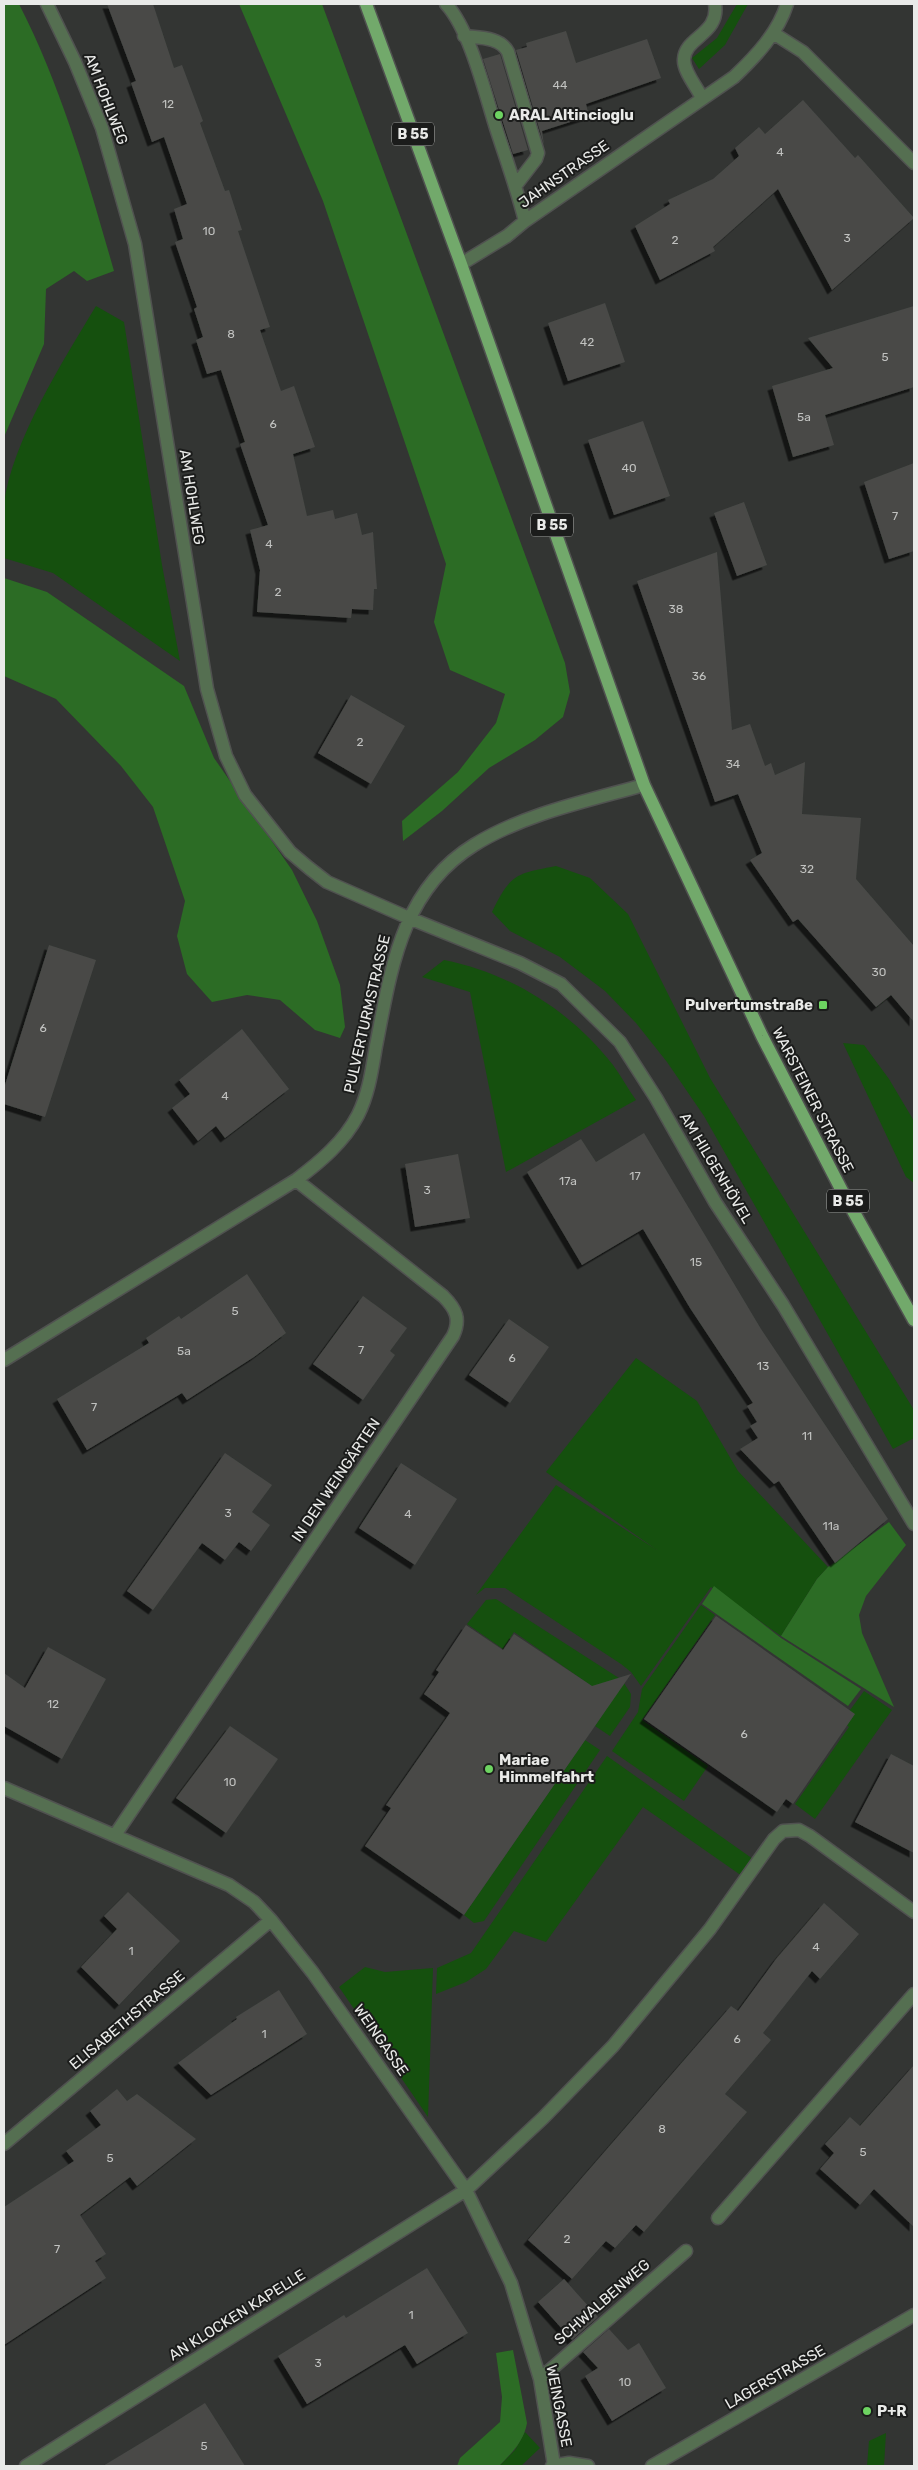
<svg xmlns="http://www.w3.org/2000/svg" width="918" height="2470" font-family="Rubik,sans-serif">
	<defs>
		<filter id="shadow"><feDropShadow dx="-4.5" dy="4.5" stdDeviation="0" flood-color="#0009"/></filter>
	</defs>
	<rect width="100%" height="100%" fill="#333533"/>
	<path fill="#15500e" d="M 737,4 L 748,4 L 725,45 L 699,69 L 692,58 L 717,38 Z
		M 96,306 L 124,322 L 162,565 L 180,661 L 53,573 L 4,558 C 4,541 1,522 4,504 C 12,441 63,361 96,306 Z
		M 556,866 L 590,878 L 628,914 L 710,1078 L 914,1410 L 914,1438 L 893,1449 L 704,1116 L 667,1062 L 636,1023 L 605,991 L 560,957 L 510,931 L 492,912 C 511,873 516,874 556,866 Z
		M 444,960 C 510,973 571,1011 613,1065 C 621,1076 628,1089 636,1100 L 506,1172 L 470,992 L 422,977 Z
		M 843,1043 L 864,1045 L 889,1079 L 914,1121 L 914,1183 L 906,1177 Z
		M 636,1358 L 697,1401 L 738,1471 L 828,1567 L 817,1579 L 781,1636 L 711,1587 L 641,1686 L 631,1672 L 621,1664 L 505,1588 L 485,1588 L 476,1595 L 556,1485 L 657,1550 L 546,1472 Z
		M 496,1599 L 622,1680 L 631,1694 L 630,1707 L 610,1736 L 595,1726 L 614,1697 L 605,1683 L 593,1687 L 514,1632 L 503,1649 L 467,1624 L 486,1600 Z
		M 701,1605 L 715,1615 L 642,1720 L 708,1766 L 684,1801 L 612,1751 L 638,1712 L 642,1689 Z
		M 864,1691 L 892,1710 L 815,1819 L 795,1804 L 849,1727 L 842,1721 Z
		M 585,1740 L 600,1750 L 484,1921 L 474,1923 L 464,1915 Z
		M 607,1756 L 753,1859 L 742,1876 L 643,1807 L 546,1942 L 514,1931 L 486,1969 L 466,1982 L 436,1994 L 437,1968 L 471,1953 Z
		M 365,1967 L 385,1972 L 433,1968 L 428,2117 L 339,1987 Z
		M 525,2432 L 540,2448 L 521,2466 L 499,2466 L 515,2450 Z
		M 886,2433 L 884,2466 L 867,2466 L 869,2441 Z"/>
	<path fill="#2c6c25" d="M 4,4 L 19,4 C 62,88 88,180 114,271 L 87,281 L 74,271 L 46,289 L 44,344 L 4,437 Z
		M 239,4 L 322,4 L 565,663 L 570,692 L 563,717 L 535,740 L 489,768 L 442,811 L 403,841 L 402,821 L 458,772 L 496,723 L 505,694 L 450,670 L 434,622 L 446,564 L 323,201 Z
		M 4,578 L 47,592 L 184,686 L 214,758 L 292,870 L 317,921 L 340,985 L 345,1027 L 340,1038 L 315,1030 L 280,1000 L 247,995 L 212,1002 L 187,974 L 177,936 L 185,901 L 153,807 L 121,766 L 56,699 L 4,676 Z
		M 889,1522 L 906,1545 L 866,1596 L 859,1615 L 862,1633 L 894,1707 L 781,1636 L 817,1579 L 828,1567 Z
		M 714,1586 L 781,1638 L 861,1689 L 848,1706 L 702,1604 Z
		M 513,2350 L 527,2423 C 524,2441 512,2453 499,2466 L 457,2466 L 460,2458 L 500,2422 L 502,2397 L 496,2353 Z"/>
	<path fill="#484a47" filter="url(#shadow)" d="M 107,4 L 153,4 L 174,68 L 182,65 L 203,121 L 200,123 L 225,191 L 229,190 L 242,230 L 238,231 L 270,327 L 260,330 L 281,391 L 294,386 L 315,447 L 293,454 L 307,516 L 333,510 L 335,519 L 357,513 L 362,535 L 373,532 L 377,589 L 374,589 L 373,610 L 352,609 L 351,618 L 257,612 L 260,570 L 250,530 L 268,525 L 240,444 L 245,442 L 221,370 L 207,374 L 196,340 L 203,337 L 194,309 L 197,307 L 175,242 L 183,239 L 174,209 L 187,204 L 164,137 L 152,142 L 131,83 L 136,81 Z
		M 566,31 L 576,63 L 647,39 L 661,78 L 586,104 L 589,116 L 542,131 L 544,145 L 516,50 L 527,47 L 526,43 Z
		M 500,54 L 528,150 L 513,154 L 483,59 Z
		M 803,100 L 855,158 L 858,155 L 914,218 L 832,290 L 778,189 L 713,247 L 715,251 L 660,280 L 635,226 L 670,204 L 668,200 L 713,179 L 739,156 L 735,148 L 759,127 L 765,134 Z
		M 605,303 L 625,362 L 568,381 L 548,323 Z
		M 914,306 L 914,387 L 825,415 L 834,445 L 793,457 L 772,386 L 833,368 L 808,338 Z
		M 643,421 L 670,496 L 614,515 L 588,440 Z
		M 914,463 L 914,551 L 889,559 L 864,482 Z
		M 744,502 L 767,565 L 737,576 L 714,513 Z
		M 717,552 L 732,730 L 750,724 L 765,766 L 771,763 L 775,775 L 805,762 L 802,814 L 861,818 L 856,879 L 914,946 L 914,1022 L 891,995 L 876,1007 L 798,919 L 793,922 L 750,860 L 762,853 L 738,794 L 715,802 L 637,581 Z
		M 351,695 L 405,726 L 371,784 L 318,753 Z
		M 49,945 L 96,960 L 45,1117 L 4,1104 L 4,1088 Z
		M 242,1029 L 289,1089 L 225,1138 L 216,1126 L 198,1141 L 172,1108 L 190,1094 L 179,1080 Z
		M 644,1133 L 761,1329 L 888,1519 L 835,1563 L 779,1481 L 774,1484 L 740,1449 L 758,1438 L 750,1426 L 757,1422 L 747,1406 L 753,1403 L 690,1308 L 643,1229 L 582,1265 L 527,1172 L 581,1139 L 596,1162 Z
		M 458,1154 L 470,1218 L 415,1227 L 405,1164 Z
		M 247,1274 L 286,1333 L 254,1357 L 187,1400 L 182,1393 L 87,1450 L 57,1399 L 149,1343 L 146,1338 L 179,1316 L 181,1319 Z
		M 363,1296 L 407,1328 L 390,1351 L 395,1355 L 363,1400 L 313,1364 Z
		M 509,1319 L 549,1347 L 510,1403 L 469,1375 Z
		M 225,1453 L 272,1485 L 252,1512 L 270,1525 L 251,1551 L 239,1542 L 225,1560 L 202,1543 L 153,1610 L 127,1591 Z
		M 401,1463 L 457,1499 L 415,1565 L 359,1528 Z
		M 716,1616 L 855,1714 L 793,1804 L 786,1799 L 777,1812 L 644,1719 Z
		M 466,1625 L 503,1650 L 514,1634 L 592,1686 L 631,1674 L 464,1915 L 365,1846 L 391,1808 L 386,1805 L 450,1713 L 424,1694 L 439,1672 L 436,1670 Z
		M 48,1647 L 106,1679 L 62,1759 L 4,1726 L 4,1673 L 25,1688 Z
		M 230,1726 L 278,1759 L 226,1833 L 176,1798 Z
		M 891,1754 L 914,1766 L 914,1853 L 855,1822 Z
		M 128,1892 L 180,1941 L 119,2005 L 81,1967 L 117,1929 L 104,1916 Z
		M 824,1903 L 859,1934 L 820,1979 L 812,1971 L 763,2033 L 771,2040 L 725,2094 L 747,2112 L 644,2232 L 636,2225 L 615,2248 L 606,2241 L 572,2279 L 528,2240 L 731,2006 L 738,2011 L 776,1959 Z
		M 279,1990 L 307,2034 L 211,2095 L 178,2063 L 237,2019 L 236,2017 Z
		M 914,2065 L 914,2227 L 874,2189 L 860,2205 L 820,2169 L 834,2153 L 825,2144 L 850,2117 L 860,2126 Z
		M 117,2089 L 127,2101 L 137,2094 L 196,2139 L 137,2186 L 130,2177 L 80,2215 L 106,2254 L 95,2261 L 106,2278 L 4,2345 L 4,2207 L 74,2161 L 66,2151 L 101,2125 L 90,2111 Z
		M 427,2268 L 468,2333 L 417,2364 L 405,2345 L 307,2404 L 278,2356 L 344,2315 L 346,2318 Z
		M 564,2279 L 598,2317 L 572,2340 L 538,2302 Z
		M 609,2329 L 628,2350 L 639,2343 L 666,2388 L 612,2421 L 585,2376 L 598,2368 L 583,2352 Z
		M 205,2403 L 245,2466 L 103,2466 L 156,2434 Z"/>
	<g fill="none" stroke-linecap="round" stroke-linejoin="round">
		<defs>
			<path id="minor" d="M 47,4 L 75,62 L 102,128 L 135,244 L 207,689 L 226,756 L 245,795 L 290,852 L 309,868 L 327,882 L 409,918 L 520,963 L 561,984 L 620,1042 L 656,1098 L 715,1202 L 783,1305 L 914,1524
				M 446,4 C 470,30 485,93 496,128 C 506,159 517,189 525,221
				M 773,33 L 803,52 L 914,163
				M 464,36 C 480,38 500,37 508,52 L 538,153 L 536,159 L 516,185
				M 702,98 C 697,87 683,71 684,59 C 685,37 720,34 715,4
				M 461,264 L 507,236 L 525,221 L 734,77 C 756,56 778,33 787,4
				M 4,1360 L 296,1180 C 320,1162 344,1142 358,1115 C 369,1093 372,1069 376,1046 C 391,970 401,890 474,845 C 524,814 587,801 644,785
				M 4,1788 L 229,1885 L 254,1902 L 271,1920 L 313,1973 L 466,2190 L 511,2283 L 540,2379 L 554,2465
				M 115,1835 L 453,1336 C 461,1319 456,1309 443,1296 L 296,1180
				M 4,2144 L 271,1920
				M 718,2218 L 914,1994
				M 540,2379 L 686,2251
				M 26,2466 L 466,2190 L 543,2118 L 613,2046 L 710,1929 L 774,1839 L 783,1831 L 799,1830 L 810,1836 L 914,1912
				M 552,2466 L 569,2463 L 588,2466
				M 652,2466 L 914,2315"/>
			<path id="major" d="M 366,4 L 461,264 L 644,785 L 762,1036 L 842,1191 L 914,1320"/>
		</defs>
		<use href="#minor" stroke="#505250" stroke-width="15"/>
		<use href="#major" stroke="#505250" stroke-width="15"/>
		<use href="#minor" stroke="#556f51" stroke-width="12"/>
		<use href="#major" stroke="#72a96b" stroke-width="12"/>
	</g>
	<g fill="#6dd361" stroke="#1b1c1b" stroke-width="2">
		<circle cx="499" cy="115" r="5"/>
		<rect x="818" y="1000" width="10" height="10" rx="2.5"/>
		<circle cx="489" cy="1769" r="5"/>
		<circle cx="867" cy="2411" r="5"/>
	</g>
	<g text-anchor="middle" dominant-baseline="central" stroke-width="4" stroke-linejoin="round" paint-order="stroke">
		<g font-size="12" fill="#c1c2c0">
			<text x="560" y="85">44</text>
			<text x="168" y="104">12</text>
			<text x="780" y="152">4</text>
			<text x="209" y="231">10</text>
			<text x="847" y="238">3</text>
			<text x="675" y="240">2</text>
			<text x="231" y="334">8</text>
			<text x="587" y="342">42</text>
			<text x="885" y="357">5</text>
			<text x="804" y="417">5a</text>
			<text x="273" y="424">6</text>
			<text x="629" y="468">40</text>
			<text x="895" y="516">7</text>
			<text x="269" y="544">4</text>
			<text x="278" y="592">2</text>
			<text x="676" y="609">38</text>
			<text x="699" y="676">36</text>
			<text x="360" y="742">2</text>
			<text x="733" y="764">34</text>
			<text x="807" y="869">32</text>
			<text x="879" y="972">30</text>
			<text x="43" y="1028">6</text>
			<text x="225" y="1096">4</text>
			<text x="635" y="1176">17</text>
			<text x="568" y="1181">17a</text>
			<text x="427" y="1190">3</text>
			<text x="696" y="1262">15</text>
			<text x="235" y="1311">5</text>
			<text x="361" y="1350">7</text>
			<text x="184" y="1351">5a</text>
			<text x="512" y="1358">6</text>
			<text x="763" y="1366">13</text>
			<text x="94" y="1407">7</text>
			<text x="807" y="1436">11</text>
			<text x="228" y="1513">3</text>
			<text x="408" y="1514">4</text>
			<text x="831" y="1526">11a</text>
			<text x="53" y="1704">12</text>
			<text x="744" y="1734">6</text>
			<text x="230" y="1782">10</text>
			<text x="816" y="1947">4</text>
			<text x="131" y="1951">1</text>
			<text x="264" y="2034">1</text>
			<text x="737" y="2039">6</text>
			<text x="662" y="2129">8</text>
			<text x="863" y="2152">5</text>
			<text x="110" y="2158">5</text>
			<text x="567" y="2239">2</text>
			<text x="57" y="2249">7</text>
			<text x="411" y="2315">1</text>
			<text x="318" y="2363">3</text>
			<text x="625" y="2382">10</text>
			<text x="204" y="2446">5</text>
		</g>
		<g fill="#1b1c1b" stroke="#abacaa" stroke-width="1">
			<rect x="392" y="122.5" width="42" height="23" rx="4"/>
			<rect x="531" y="513.5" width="42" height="23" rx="4"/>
			<rect x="827" y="1189.5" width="42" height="23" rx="4"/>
		</g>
		<g font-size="14" font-weight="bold" fill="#e9eae8">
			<text x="413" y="134">B 55</text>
			<text x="552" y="525">B 55</text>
			<text x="848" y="1201">B 55</text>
		</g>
		<g font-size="15" fill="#e9eae8" stroke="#1b1c1b">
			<text transform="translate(106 99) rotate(69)">AM HOHLWEG</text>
			<text transform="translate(564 174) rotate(-35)">JAHNSTRASSE</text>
			<text transform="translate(192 497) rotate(81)">AM HOHLWEG</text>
			<text transform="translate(367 1014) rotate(-77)">PULVERTURMSTRASSE</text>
			<text transform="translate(813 1100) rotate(63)">WARSTEINER STRASSE</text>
			<text transform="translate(716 1168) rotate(59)">AM HILGENHÖVEL</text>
			<text transform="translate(336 1480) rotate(-56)">IN DEN WEINGÄRTEN</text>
			<text transform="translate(127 2020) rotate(-40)">ELISABETHSTRASSE</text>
			<text transform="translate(381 2040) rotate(55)">WEINGASSE</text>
			<text transform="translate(602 2302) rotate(-41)">SCHWALBENWEG</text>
			<text transform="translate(237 2315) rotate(-32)">AN KLOCKEN KAPELLE</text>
			<text transform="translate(775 2377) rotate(-30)">LAGERSTRASSE</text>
			<text transform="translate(559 2406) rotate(79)">WEINGASSE</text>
		</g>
		<g font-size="15" font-weight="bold" fill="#e9eae8" stroke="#1b1c1b" text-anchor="start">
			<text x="509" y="115">ARAL Altincioglu</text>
			<text x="813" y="1005" text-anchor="end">Pulvertumstraße</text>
			<text x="499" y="1760">Mariae<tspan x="499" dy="17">Himmelfahrt</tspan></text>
			<text x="877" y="2411">P+R</text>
		</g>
	</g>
	<rect width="918" height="2470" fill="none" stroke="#e9eae8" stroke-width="10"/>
</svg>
